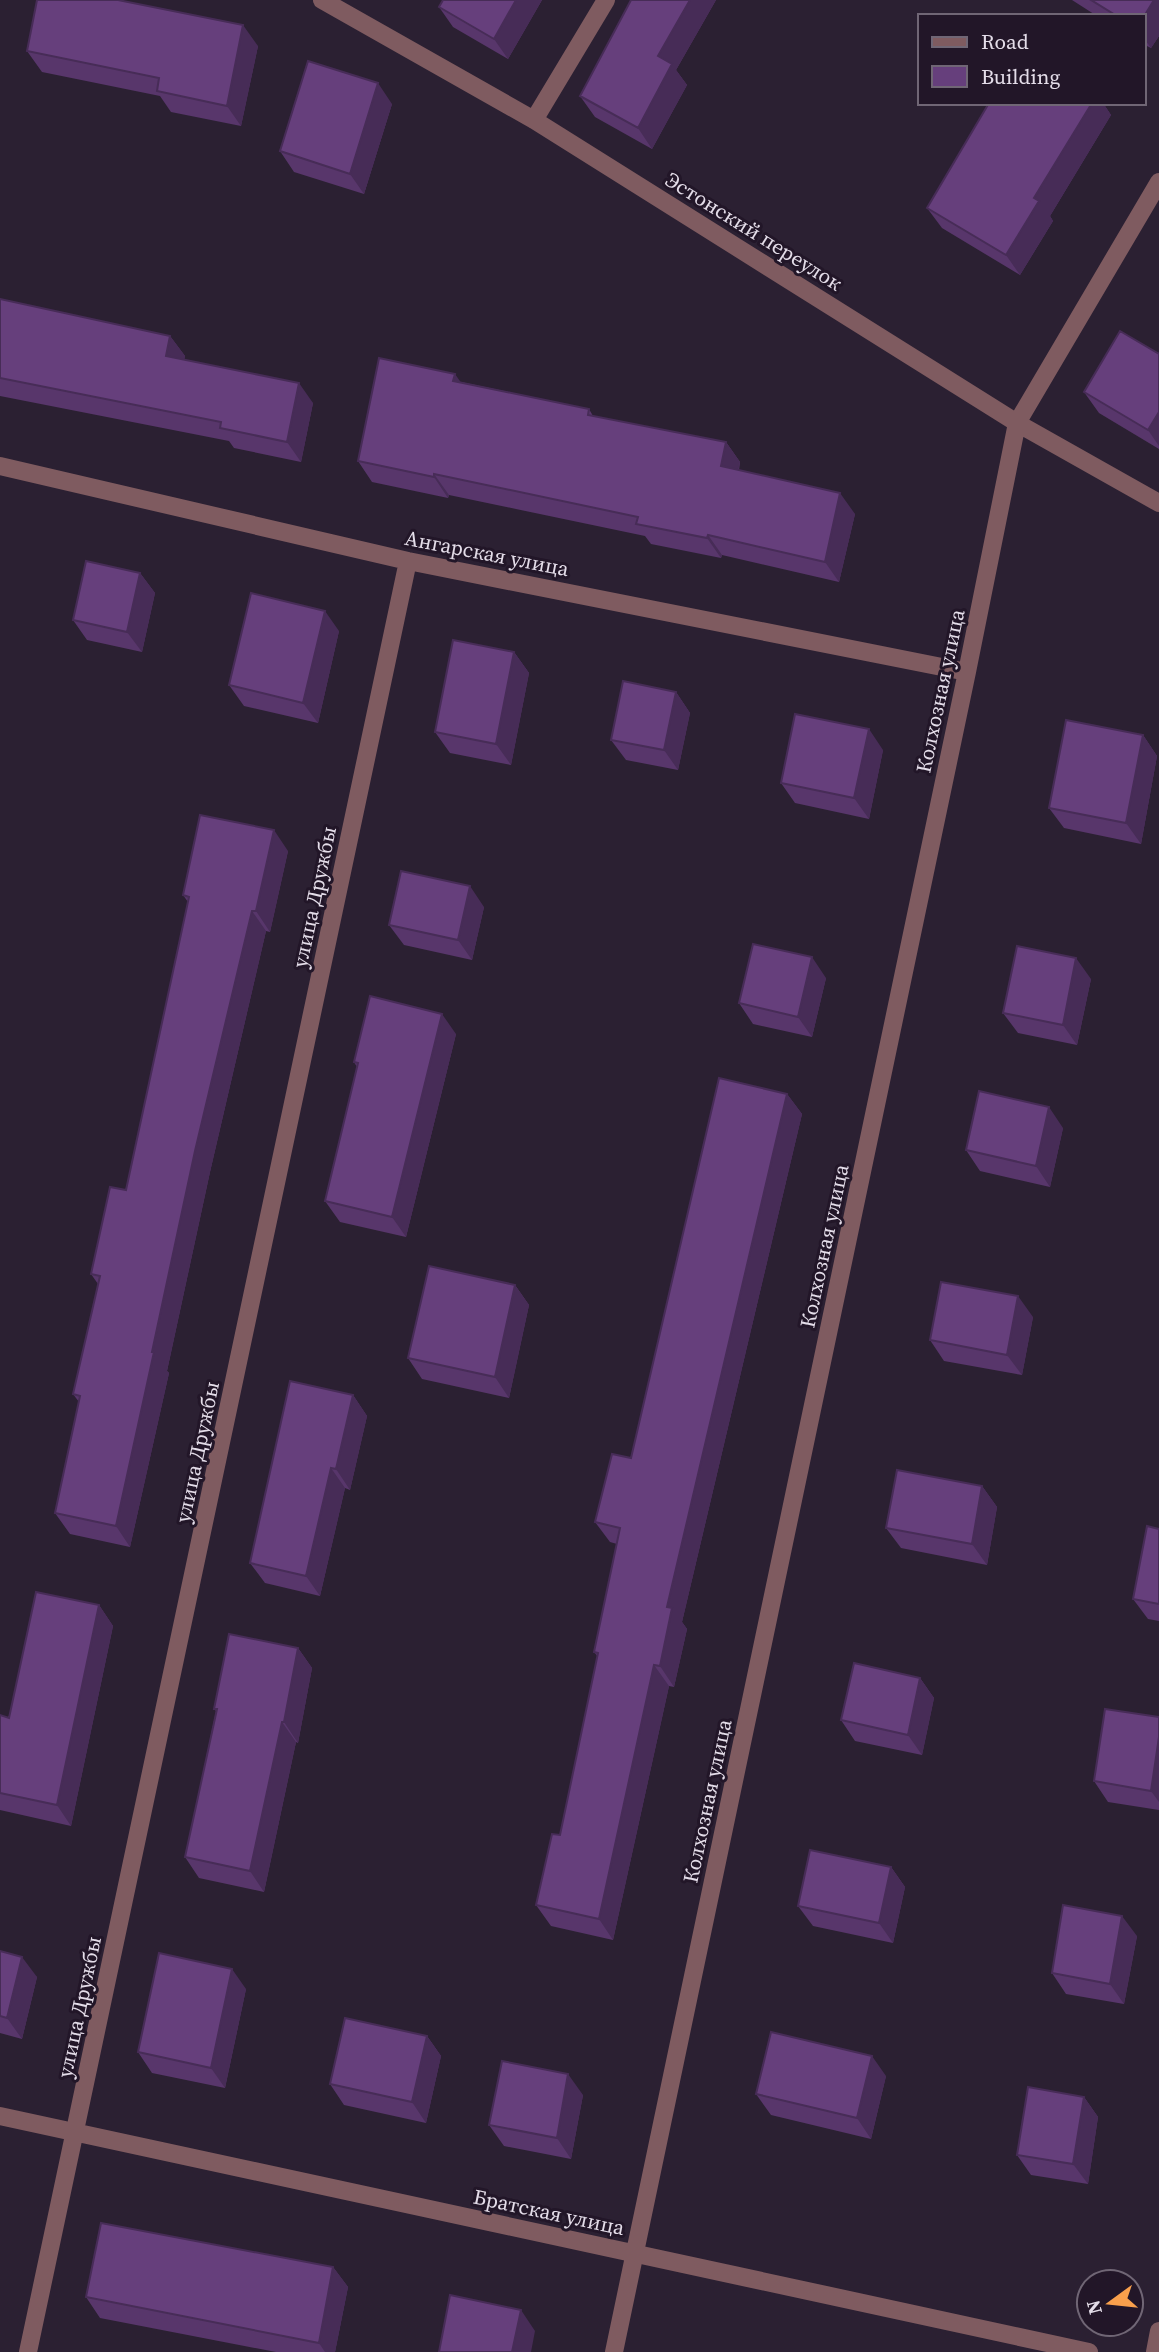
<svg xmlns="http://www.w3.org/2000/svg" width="1159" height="2352" font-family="'Source Serif 4',serif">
	<rect width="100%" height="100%" fill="#2b2032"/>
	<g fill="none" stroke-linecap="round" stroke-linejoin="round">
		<path stroke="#7f5b60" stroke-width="18" d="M 322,0 L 534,120 L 1017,423 L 1159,503
			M 534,120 L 606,0
			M 0,466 L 408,561 L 967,672
			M 0,2116 L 1089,2352
			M 28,2352 L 408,561
			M 614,2352 L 967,672 L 1017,423 L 1159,182
			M 1155,2352 L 1159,2331"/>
	</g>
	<path fill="#58366b" d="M 542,0 L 508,59 L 453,27 L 439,7 Z
		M 631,0 L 716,0 L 676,70 L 687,85 L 652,149 L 595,117 L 580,96 Z
		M 1072,0 L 1159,0 L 1159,36 L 1151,48 L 1143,44 L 1143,16 L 1097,16 Z
		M 258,46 L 241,126 L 171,112 L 160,96 L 42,72 L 27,51 Z
		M 989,103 L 1103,103 L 1111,115 L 1050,216 L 1053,221 L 1020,275 L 942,228 L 927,208 Z
		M 392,104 L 364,194 L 294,172 L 280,151 Z
		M 0,299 L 170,336 L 185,356 L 184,360 L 313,403 L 301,462 L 234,448 L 229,441 L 0,396 Z
		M 1159,354 L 1159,449 L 1099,413 L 1084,392 Z
		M 461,382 L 589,409 L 593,416 L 726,442 L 740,462 L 739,470 L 855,514 L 839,582 L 722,555 L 721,558 L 651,544 L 645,536 L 449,495 L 448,498 L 372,482 L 358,461 Z
		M 140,573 L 155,593 L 142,652 L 87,640 L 73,620 Z
		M 339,631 L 318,723 L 244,706 L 229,685 Z
		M 514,652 L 529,673 L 511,765 L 450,753 L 435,732 Z
		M 676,692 L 690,713 L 678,770 L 626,760 L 611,740 Z
		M 1143,735 L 1157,756 L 1141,844 L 1064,828 L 1049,808 Z
		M 883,750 L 869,819 L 795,803 L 781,783 Z
		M 288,851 L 270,932 L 266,931 L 210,1172 L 167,1371 L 169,1373 L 130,1547 L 70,1534 L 55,1513 L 79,1402 L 73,1394 L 98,1284 L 91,1274 L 126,1190 L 188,902 L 183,895 Z
		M 484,907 L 472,960 L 404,945 L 389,925 Z
		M 826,978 L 812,1037 L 753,1024 L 739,1003 Z
		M 1091,979 L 1077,1045 L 1018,1033 L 1003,1013 Z
		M 456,1034 L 406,1237 L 340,1222 L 325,1201 L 357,1067 L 354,1062 Z
		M 787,1094 L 802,1114 L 682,1622 L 687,1629 L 674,1687 L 669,1686 L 613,1940 L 551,1926 L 536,1905 L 560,1835 L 598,1657 L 594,1652 L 617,1544 L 610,1542 L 595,1522 L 631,1458 Z
		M 1063,1128 L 1050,1187 L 980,1171 L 966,1150 Z
		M 515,1285 L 529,1305 L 509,1398 L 422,1379 L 408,1358 Z
		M 1033,1317 L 1022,1375 L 944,1361 L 930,1340 Z
		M 353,1395 L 367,1416 L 350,1490 L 345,1488 L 320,1596 L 265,1583 L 250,1563 Z
		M 982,1486 L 997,1507 L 987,1565 L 901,1548 L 886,1528 Z
		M 1159,1529 L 1159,1621 L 1148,1619 L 1133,1599 Z
		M 99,1605 L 113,1626 L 71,1826 L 0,1810 L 0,1715 L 9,1718 Z
		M 298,1648 L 312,1668 L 298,1743 L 296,1742 L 264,1892 L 199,1878 L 185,1857 L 216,1711 L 214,1709 Z
		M 920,1678 L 934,1698 L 922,1755 L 855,1741 L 841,1720 Z
		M 1159,1717 L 1159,1810 L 1108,1802 L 1094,1781 Z
		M 891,1867 L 905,1887 L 893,1943 L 813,1926 L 798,1906 Z
		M 1137,1936 L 1124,2004 L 1066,1994 L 1052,1973 Z
		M 0,1951 L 37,1977 L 22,2039 L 0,2033 Z
		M 246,1989 L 225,2088 L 152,2073 L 138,2052 Z
		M 427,2036 L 441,2056 L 426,2123 L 344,2105 L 330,2084 Z
		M 886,2076 L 871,2139 L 771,2115 L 756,2094 Z
		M 583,2095 L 571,2159 L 504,2146 L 489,2125 Z
		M 1084,2097 L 1098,2117 L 1088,2184 L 1031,2175 L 1017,2155 Z
		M 333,2267 L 348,2287 L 335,2352 L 276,2352 L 100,2318 L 86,2297 Z"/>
	<path fill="#472c57" d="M 516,0 L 542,0 L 508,59 L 494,39 Z
		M 690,0 L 716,0 L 676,70 L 687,85 L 652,149 L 638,128 L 658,56 Z
		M 1154,0 L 1159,0 L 1159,36 L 1151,48 L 1143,37 L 1143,18 Z
		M 243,25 L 258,46 L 241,126 L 227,106 Z
		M 378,83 L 392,104 L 364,194 L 350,174 Z
		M 1092,103 L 1103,103 L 1111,115 L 1050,216 L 1053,221 L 1020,275 L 1006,255 L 1034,198 Z
		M 170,336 L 185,356 L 181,376 L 166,356 Z
		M 455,374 L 469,394 L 453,381 Z
		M 299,383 L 313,403 L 301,462 L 287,442 Z
		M 1159,412 L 1159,446 L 1148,430 Z
		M 726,442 L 740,462 L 735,486 L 721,466 Z
		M 434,474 L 449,495 L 448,498 L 434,477 Z
		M 840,493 L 855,514 L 839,582 L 825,562 Z
		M 708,535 L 722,555 L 721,558 L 707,538 Z
		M 140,573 L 155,593 L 142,652 L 127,632 Z
		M 325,611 L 339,631 L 318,723 L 303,703 Z
		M 514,652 L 529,673 L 511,765 L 496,744 Z
		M 676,692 L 690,713 L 678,770 L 664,750 Z
		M 869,729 L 883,750 L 869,819 L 854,798 Z
		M 1143,735 L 1157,756 L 1141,844 L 1126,823 Z
		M 274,830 L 288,851 L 270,932 L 256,911 Z
		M 470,886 L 484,907 L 472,960 L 458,940 Z
		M 252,911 L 266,931 L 210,1172 L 167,1371 L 169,1373 L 130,1547 L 116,1526 L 195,1151 Z
		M 812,957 L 826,978 L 812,1037 L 798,1017 Z
		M 1076,958 L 1091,979 L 1077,1045 L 1063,1025 Z
		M 442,1014 L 456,1034 L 406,1237 L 392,1217 Z
		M 787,1094 L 802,1114 L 682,1622 L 687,1629 L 674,1687 L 660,1666 L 667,1607 Z
		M 1049,1107 L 1063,1128 L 1050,1187 L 1036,1166 Z
		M 515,1285 L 529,1305 L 509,1398 L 495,1377 Z
		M 1018,1296 L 1033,1317 L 1022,1375 L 1007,1355 Z
		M 353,1395 L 367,1416 L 350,1490 L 336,1469 Z
		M 331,1468 L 345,1488 L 320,1596 L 306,1576 Z
		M 982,1486 L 997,1507 L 987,1565 L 972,1544 Z
		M 99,1605 L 113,1626 L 71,1826 L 57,1805 Z
		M 298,1648 L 312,1668 L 298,1743 L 284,1722 Z
		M 654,1665 L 669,1686 L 613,1940 L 599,1919 Z
		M 920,1678 L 934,1698 L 922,1755 L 908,1735 Z
		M 282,1722 L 296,1742 L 264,1892 L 250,1871 Z
		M 1159,1737 L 1159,1802 L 1151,1791 Z
		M 891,1867 L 905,1887 L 893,1943 L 879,1923 Z
		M 1122,1916 L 1137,1936 L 1124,2004 L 1110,1984 Z
		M 22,1957 L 37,1977 L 22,2039 L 7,2018 Z
		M 232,1969 L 246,1989 L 225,2088 L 211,2068 Z
		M 427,2036 L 441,2056 L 426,2123 L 412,2102 Z
		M 872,2056 L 886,2076 L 871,2139 L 857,2118 Z
		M 568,2074 L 583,2095 L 571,2159 L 557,2138 Z
		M 1084,2097 L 1098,2117 L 1088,2184 L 1073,2164 Z
		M 333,2267 L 348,2287 L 335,2352 L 325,2352 L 319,2343 Z
		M 521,2310 L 535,2331 L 531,2352 L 512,2352 Z"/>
	<path fill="#663f7c" stroke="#472c57" stroke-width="2" d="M 37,0 L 118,0 L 243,25 L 227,106 L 157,91 L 159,78 L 27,51 Z
		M 443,0 L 516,0 L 494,39 L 439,7 Z
		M 631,0 L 690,0 L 658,56 L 672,64 L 638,128 L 580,96 Z
		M 1091,0 L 1154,0 L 1143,18 L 1143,16 L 1117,16 Z
		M 308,61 L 378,83 L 350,174 L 280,151 Z
		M 989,103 L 1092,103 L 1034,198 L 1039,201 L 1006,255 L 927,208 Z
		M 0,299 L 170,336 L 166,356 L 299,383 L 287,442 L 220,428 L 221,422 L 0,378 Z
		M 1120,331 L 1159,354 L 1159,412 L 1148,430 L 1084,392 Z
		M 379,358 L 455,374 L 453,381 L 589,409 L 588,415 L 726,442 L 721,466 L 840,493 L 825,562 L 708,535 L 707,538 L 636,524 L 638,517 L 434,474 L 434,477 L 358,461 Z
		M 86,561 L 140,573 L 127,632 L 73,620 Z
		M 251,593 L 325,611 L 303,703 L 229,685 Z
		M 453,640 L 514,652 L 496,744 L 435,732 Z
		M 623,681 L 676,692 L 664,750 L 611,740 Z
		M 795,714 L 869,729 L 854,798 L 781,783 Z
		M 1066,720 L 1143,735 L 1126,823 L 1049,808 Z
		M 200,815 L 274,830 L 256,911 L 252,911 L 195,1151 L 152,1352 L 154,1352 L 116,1526 L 55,1513 L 80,1396 L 73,1394 L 100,1276 L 91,1274 L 110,1187 L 126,1190 L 189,897 L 183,895 Z
		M 401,871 L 470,886 L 458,940 L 389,925 Z
		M 753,944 L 812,957 L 798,1017 L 739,1003 Z
		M 1017,946 L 1076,958 L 1063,1025 L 1003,1013 Z
		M 370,996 L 442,1014 L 392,1217 L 325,1201 L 358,1063 L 354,1062 Z
		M 719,1078 L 787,1094 L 667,1607 L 672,1608 L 660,1666 L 654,1665 L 599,1919 L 536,1905 L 552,1834 L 560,1835 L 598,1653 L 594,1652 L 620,1528 L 595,1522 L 612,1454 L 631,1458 Z
		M 979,1091 L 1049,1107 L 1036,1166 L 966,1150 Z
		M 429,1266 L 515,1285 L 495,1377 L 408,1358 Z
		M 941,1282 L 1018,1296 L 1007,1355 L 930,1340 Z
		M 290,1381 L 353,1395 L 336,1469 L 331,1468 L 306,1576 L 250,1563 Z
		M 897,1470 L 982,1486 L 972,1544 L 886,1528 Z
		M 1147,1526 L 1159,1529 L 1159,1604 L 1133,1599 Z
		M 36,1592 L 99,1605 L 57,1805 L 0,1793 L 0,1715 L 9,1718 Z
		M 229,1634 L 298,1648 L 284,1722 L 282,1722 L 250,1871 L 185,1857 L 217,1709 L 214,1709 Z
		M 854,1663 L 920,1678 L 908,1735 L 841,1720 Z
		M 1105,1709 L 1159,1717 L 1159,1737 L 1151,1791 L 1094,1781 Z
		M 810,1850 L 891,1867 L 879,1923 L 798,1906 Z
		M 1063,1905 L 1122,1916 L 1110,1984 L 1052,1973 Z
		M 0,1951 L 22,1957 L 7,2018 L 0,2016 Z
		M 159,1953 L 232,1969 L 211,2068 L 138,2052 Z
		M 345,2018 L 427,2036 L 412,2102 L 330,2084 Z
		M 771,2032 L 872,2056 L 857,2118 L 756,2094 Z
		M 502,2061 L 568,2074 L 557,2138 L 489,2125 Z
		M 1028,2087 L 1084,2097 L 1073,2164 L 1017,2155 Z
		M 101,2223 L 333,2267 L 319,2343 L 86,2297 Z
		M 450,2295 L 521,2310 L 512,2352 L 439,2352 Z"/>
	<g text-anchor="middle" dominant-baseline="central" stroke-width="6" stroke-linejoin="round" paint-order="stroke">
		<g font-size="21" fill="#e4dde9" stroke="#221628">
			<text transform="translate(754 231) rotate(32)">Эстонский переулок</text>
			<text transform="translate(487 553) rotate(11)">Ангарская улица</text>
			<text transform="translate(940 691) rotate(-78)">Колхозная улица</text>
			<text transform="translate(314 897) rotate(-78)">улица Дружбы</text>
			<text transform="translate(824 1246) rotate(-78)">Колхозная улица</text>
			<text transform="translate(197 1452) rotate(-78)">улица Дружбы</text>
			<text transform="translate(707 1801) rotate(-78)">Колхозная улица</text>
			<text transform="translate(79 2007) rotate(-78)">улица Дружбы</text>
			<text transform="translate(549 2212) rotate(12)">Братская улица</text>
		</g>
	</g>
	<rect x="918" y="14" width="228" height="91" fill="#221628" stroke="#706675" stroke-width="2"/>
	<rect x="932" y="37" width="35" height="10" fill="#7f5b60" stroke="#706675" stroke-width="2"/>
	<text x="981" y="49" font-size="21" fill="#e4dde9">Road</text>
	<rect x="932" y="66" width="35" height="21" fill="#663f7c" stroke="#706675" stroke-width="2"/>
	<text x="981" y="84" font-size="21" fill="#e4dde9">Building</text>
	<g transform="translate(1110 2303) rotate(255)"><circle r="33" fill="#221628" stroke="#706675" stroke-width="2"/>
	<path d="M0-5L12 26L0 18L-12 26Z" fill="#f9a04c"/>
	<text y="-10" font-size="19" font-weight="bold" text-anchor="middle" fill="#e4dde9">N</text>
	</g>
</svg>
